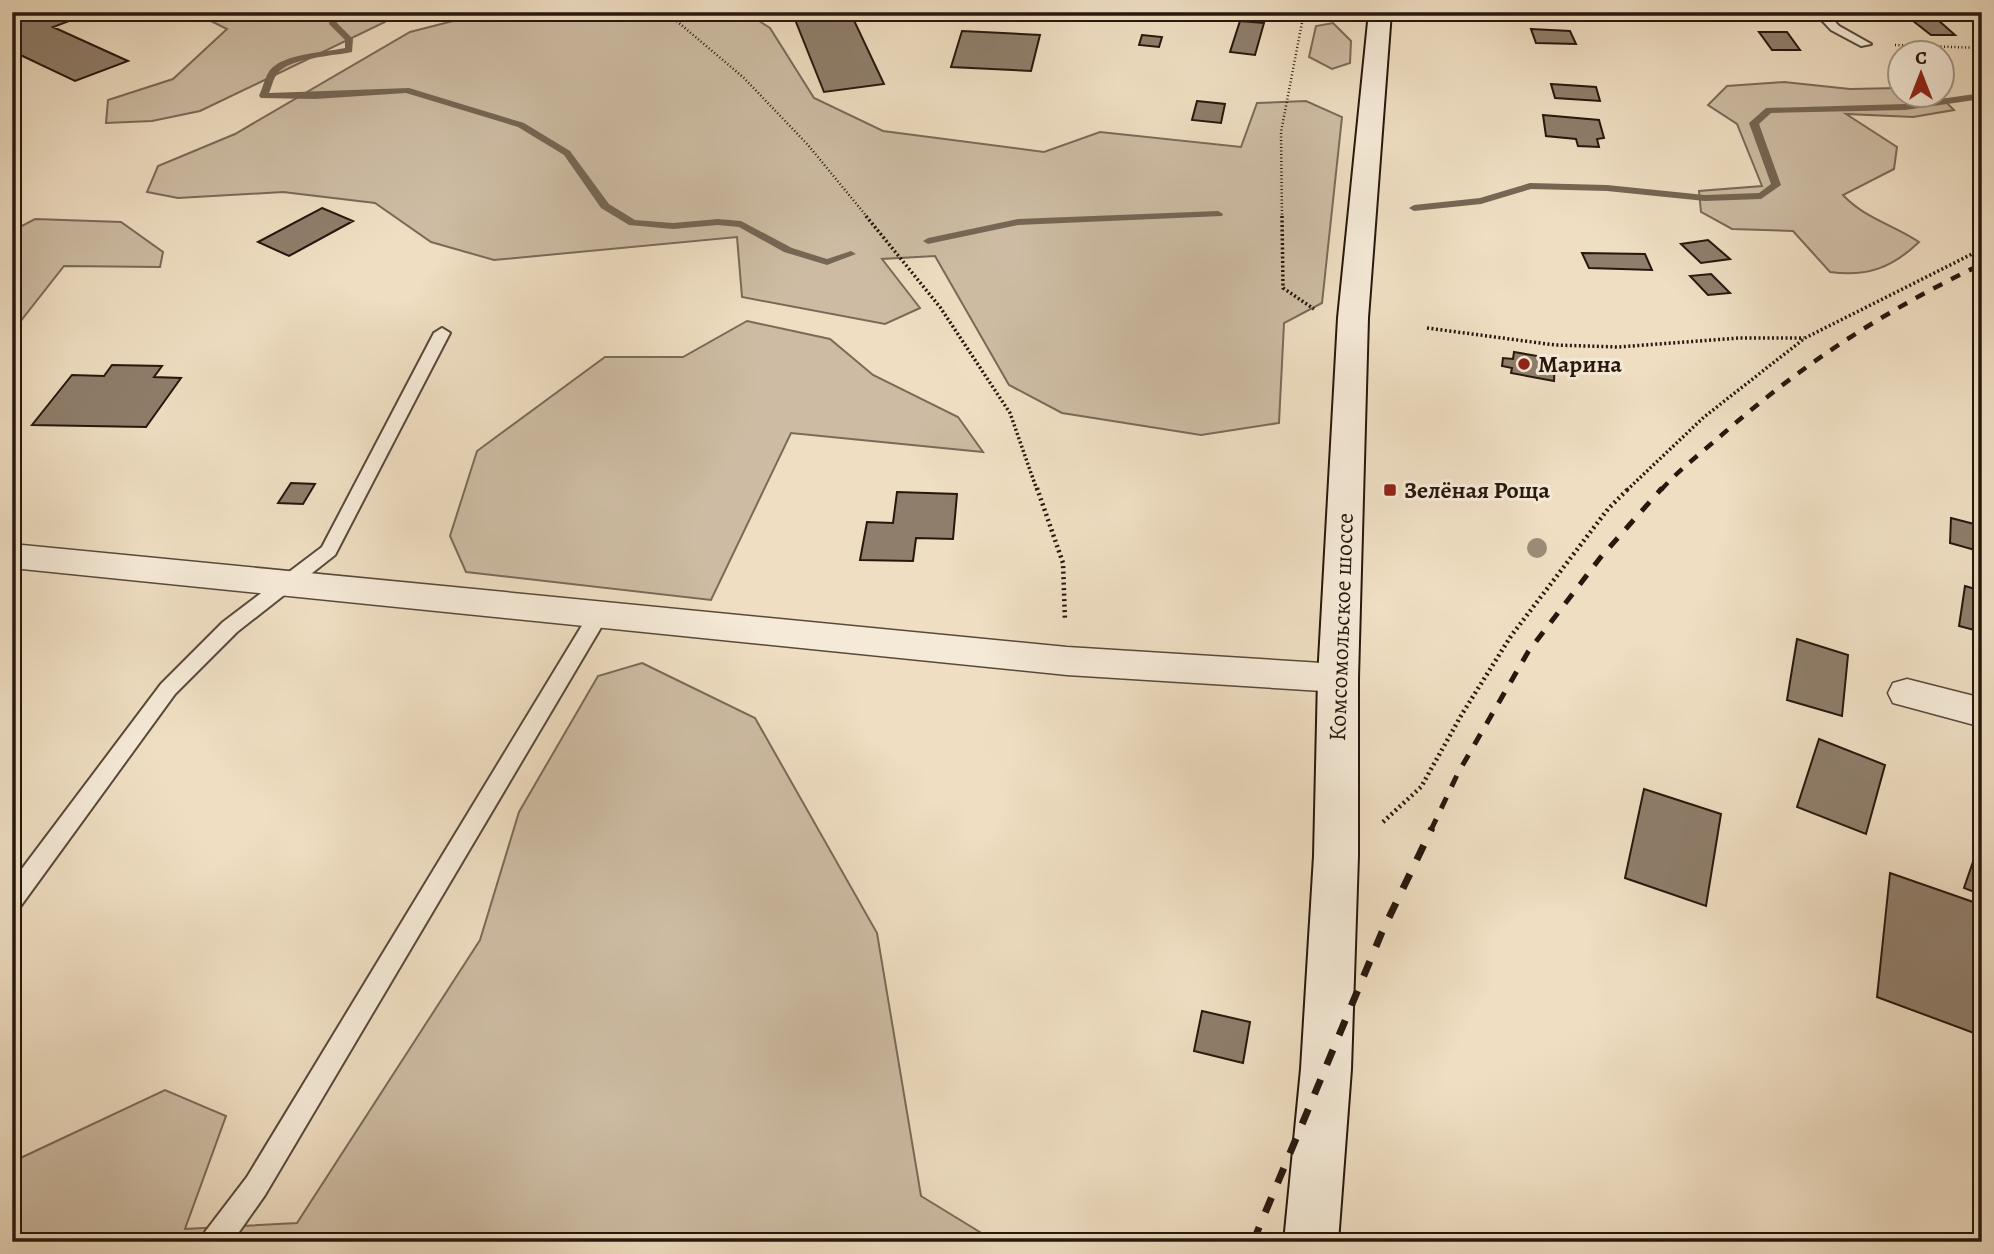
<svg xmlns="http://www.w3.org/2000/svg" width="1994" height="1254" font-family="Alegreya,serif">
	<rect width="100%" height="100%" fill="#efdec2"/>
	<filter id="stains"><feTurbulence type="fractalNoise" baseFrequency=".00286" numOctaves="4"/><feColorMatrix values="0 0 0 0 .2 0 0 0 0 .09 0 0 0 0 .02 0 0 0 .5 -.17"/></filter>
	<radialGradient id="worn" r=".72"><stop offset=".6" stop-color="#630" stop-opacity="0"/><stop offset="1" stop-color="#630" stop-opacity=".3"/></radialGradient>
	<path fill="#cdbca3" stroke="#7a6a58" stroke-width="2" d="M 193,12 L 394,12 L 385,22 L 200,111 L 152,121 L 106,123 L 108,100 L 173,79 L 227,29 Z
		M 488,12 L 745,12 L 770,28 L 814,98 L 883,131 L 1044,152 L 1100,132 L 1241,147 L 1257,103 L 1306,101 L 1342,117 L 1322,303 L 1284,323 L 1279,423 L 1201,435 L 1062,413 L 1009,385 L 935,256 L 882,259 L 920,308 L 885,324 L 742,297 L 737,237 L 494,260 L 431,242 L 375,203 L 283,192 L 178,198 L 147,192 L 158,166 L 235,134 L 410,32 Z
		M 1333,23 L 1351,41 L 1350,63 L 1332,69 L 1309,57 L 1316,26 Z
		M 1784,82 L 1850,89 L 1899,88 L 1899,94 L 1939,95 L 1954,110 L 1913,117 L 1846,114 L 1897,147 L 1894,169 L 1843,195 C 1864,218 1894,225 1919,242 C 1892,268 1867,277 1830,272 L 1793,231 L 1732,229 L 1701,212 L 1699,191 L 1762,186 L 1737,124 L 1708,105 L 1727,86 Z
		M 35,219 L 121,222 L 163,252 L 160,267 L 64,266 L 12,332 L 12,231 Z
		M 747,321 L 830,339 L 873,375 L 958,417 L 983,452 L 791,433 L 711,600 L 466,572 L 450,536 L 477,451 L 605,357 L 683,357 Z
		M 642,663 L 755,718 L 877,933 L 921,1196 L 996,1242 L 12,1242 L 12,1162 L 165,1090 L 226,1116 L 185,1229 L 297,1223 L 480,940 L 519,812 L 598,676 Z"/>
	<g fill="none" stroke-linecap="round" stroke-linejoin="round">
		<path fill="#766654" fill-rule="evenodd" d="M 331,12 L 339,12 L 337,23 L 353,39 L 352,52 C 334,56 289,58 278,73 C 273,78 272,87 269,93 L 409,88 L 524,123 L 570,151 L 609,204 L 635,220 L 673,223 L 718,219 L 741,221 L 792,248 L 827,259 L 851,251 L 856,254 L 827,265 L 784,252 L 739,227 L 718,225 L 673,229 L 629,225 L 601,208 L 564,155 L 518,127 L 406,93 L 315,99 L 261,98 L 259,96 C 263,87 265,77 270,70 C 283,54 325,52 345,48 L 345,40 L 329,24 Z
			M 1982,93 L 1982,99 L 1905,110 L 1771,113 L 1759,124 L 1781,185 L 1761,199 L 1705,201 L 1607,191 L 1531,189 L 1481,204 L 1414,211 L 1409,208 L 1414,205 L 1480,198 L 1530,183 L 1607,185 L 1705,195 L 1759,193 L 1771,184 L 1749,123 L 1766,108 L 1905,104 Z
			M 1218,211 L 1223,214 L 1222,216 L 1018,225 L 928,244 L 923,241 L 928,238 L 1018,219 Z"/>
	</g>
	<path fill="#8f7e6b" stroke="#27170d" stroke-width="2" d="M 12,12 L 21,12 L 35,19 L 55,12 L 72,20 L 53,27 L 128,61 L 75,81 L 12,51 Z
		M 792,12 L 850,12 L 884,84 L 824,92 Z
		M 965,12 L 1022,12 L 1019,21 L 963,18 Z
		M 1938,20 L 1955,35 L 1931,35 L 1913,21 Z
		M 1240,21 L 1264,23 L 1255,55 L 1230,52 Z
		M 1531,29 L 1570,31 L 1576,44 L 1536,43 Z
		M 962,31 L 1040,35 L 1031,71 L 951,67 Z
		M 1759,32 L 1787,32 L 1800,50 L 1772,50 Z
		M 1142,35 L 1162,37 L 1159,47 L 1139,45 Z
		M 1551,84 L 1596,87 L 1600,101 L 1555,98 Z
		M 1197,101 L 1225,104 L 1221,123 L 1192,120 Z
		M 1543,115 L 1599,120 L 1604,138 L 1597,139 L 1599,147 L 1578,146 L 1576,139 L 1546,136 Z
		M 322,208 L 353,221 L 289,256 L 258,242 Z
		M 1708,240 L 1730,259 L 1701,263 L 1681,244 Z
		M 1582,253 L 1645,254 L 1652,270 L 1589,268 Z
		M 1711,274 L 1730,293 L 1708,295 L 1690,276 Z
		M 1514,352 L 1555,359 L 1554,381 L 1511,373 L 1512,368 L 1502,366 L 1503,358 L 1513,359 Z
		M 112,365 L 162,366 L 154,377 L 181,378 L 146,427 L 32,425 L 72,375 L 104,376 Z
		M 291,483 L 315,484 L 303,504 L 278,503 Z
		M 897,492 L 957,494 L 953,539 L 916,538 L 913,561 L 860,560 L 867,522 L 893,523 Z
		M 1951,518 L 1982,526 L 1982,552 L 1950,543 Z
		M 1965,586 L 1982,591 L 1982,632 L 1959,626 Z
		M 1797,639 L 1848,655 L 1842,716 L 1787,700 Z
		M 1819,739 L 1885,765 L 1866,834 L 1797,807 Z
		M 1644,789 L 1721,814 L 1706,906 L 1625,878 Z
		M 1977,850 L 1982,852 L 1982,895 L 1964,888 Z
		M 1890,873 L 1982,905 L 1982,1036 L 1877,997 Z
		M 1202,1011 L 1250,1022 L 1243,1063 L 1194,1051 Z
		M 1978,1200 L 1982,1201 L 1982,1242 L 1978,1242 Z"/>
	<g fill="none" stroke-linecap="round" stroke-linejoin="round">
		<defs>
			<path id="lane" d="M 1814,12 L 1826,12 L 1839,26 L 1871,44 L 1861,46 L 1831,30 Z
				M 442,328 L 450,333 L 335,555 L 237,632 L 175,694 L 20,907 L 12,909 L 12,882 L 161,684 L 223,622 L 322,547 L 434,333 Z
				M 599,607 L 606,609 L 609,614 L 265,1195 L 232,1242 L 202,1242 L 205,1232 L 247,1177 L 592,609 Z"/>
			<path id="street" d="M 12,544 L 1067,647 L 1338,664 L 1351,668 L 1357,678 L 1351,688 L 1338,692 L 1067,675 L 12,568 Z
				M 1907,679 L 1982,698 L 1982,727 L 1893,703 L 1888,693 L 1893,683 Z"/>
			<path id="secondary" d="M 1369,12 L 1391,12 L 1368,318 L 1358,678 L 1358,856 L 1351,1069 L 1338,1242 L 1284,1242 L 1301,1069 L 1314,856 L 1318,678 L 1338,318 Z"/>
		</defs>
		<use href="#lane" stroke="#59493a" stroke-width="4"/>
		<use href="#street" stroke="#59493a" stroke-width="3"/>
		<use href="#secondary" stroke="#27170d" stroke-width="4"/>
		<path stroke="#27170d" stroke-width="2.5" stroke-dasharray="1 2.5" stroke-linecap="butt" d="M 666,12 L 744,78 L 808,145 L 868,218
			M 1895,45 L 1982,48
			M 1282,218 L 1281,132 L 1304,12"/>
		<path stroke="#27170d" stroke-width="3.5" stroke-dasharray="2 2.5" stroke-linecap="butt" d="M 866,216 L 940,307 L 1010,413 L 1037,490
			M 1282,216 L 1283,288 L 1314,309
			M 1427,328 L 1555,345 L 1618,347 L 1739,338 L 1804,338
			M 1627,490 L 1704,417 L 1805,338 L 1982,249"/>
		<path stroke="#27170d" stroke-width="4.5" stroke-dasharray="2 3.5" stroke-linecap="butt" d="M 1037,488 L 1063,563 L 1065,621
			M 1383,822 L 1421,787 L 1462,714 L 1511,636 L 1608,509 L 1629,488"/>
		<use href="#lane" fill="#f5ead7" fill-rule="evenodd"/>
		<use href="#street" fill="#f5ead7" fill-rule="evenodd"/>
		<use href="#secondary" fill="#f5ead7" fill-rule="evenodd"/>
		<path stroke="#27170d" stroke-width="4.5" stroke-dasharray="10 10" stroke-linecap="butt" d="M 1661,490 C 1677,472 1697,456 1716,440 C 1799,366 1882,312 1982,264"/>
		<path stroke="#27170d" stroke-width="5" stroke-dasharray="12 12" stroke-linecap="butt" d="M 1431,830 L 1458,773 L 1528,652 L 1600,558 L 1662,488"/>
		<path stroke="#27170d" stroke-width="7" stroke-dasharray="16 16" stroke-linecap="butt" d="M 1253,1242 L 1382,932 L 1432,828"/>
	</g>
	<circle fill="#9c8c77" cx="1537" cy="548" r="10"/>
	<g fill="#8f2418" stroke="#f5ead7" stroke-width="2.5">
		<circle cx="1524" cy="364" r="7"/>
		<rect x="1383" y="483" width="14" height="14" rx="3.5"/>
	</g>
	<g text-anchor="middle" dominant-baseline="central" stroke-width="6" stroke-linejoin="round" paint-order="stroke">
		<g font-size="24" font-weight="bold" fill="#27170d" stroke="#f5ead7" text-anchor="start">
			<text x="1538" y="364">Марина</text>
			<text x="1404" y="490">Зелёная Роща</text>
		</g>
		<g font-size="24" fill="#27170d" stroke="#f5ead7">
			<text transform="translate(1341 627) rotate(-88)">Комсомольское шоссе</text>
		</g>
	</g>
	<rect width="1994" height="1254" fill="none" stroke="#efdec2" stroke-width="42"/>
	<rect x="14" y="14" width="1966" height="1226" fill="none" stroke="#27170d" stroke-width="3.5"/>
	<rect x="21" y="21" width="1952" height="1212" fill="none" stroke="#27170d" stroke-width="2"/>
	<g transform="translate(1921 74)"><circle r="33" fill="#f5ead7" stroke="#a39686" stroke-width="2"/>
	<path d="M0-5L12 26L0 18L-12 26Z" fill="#8f2418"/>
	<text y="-10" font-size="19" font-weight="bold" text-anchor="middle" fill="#27170d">С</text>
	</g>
	<rect width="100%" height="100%" filter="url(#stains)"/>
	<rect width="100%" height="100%" fill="url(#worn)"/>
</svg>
